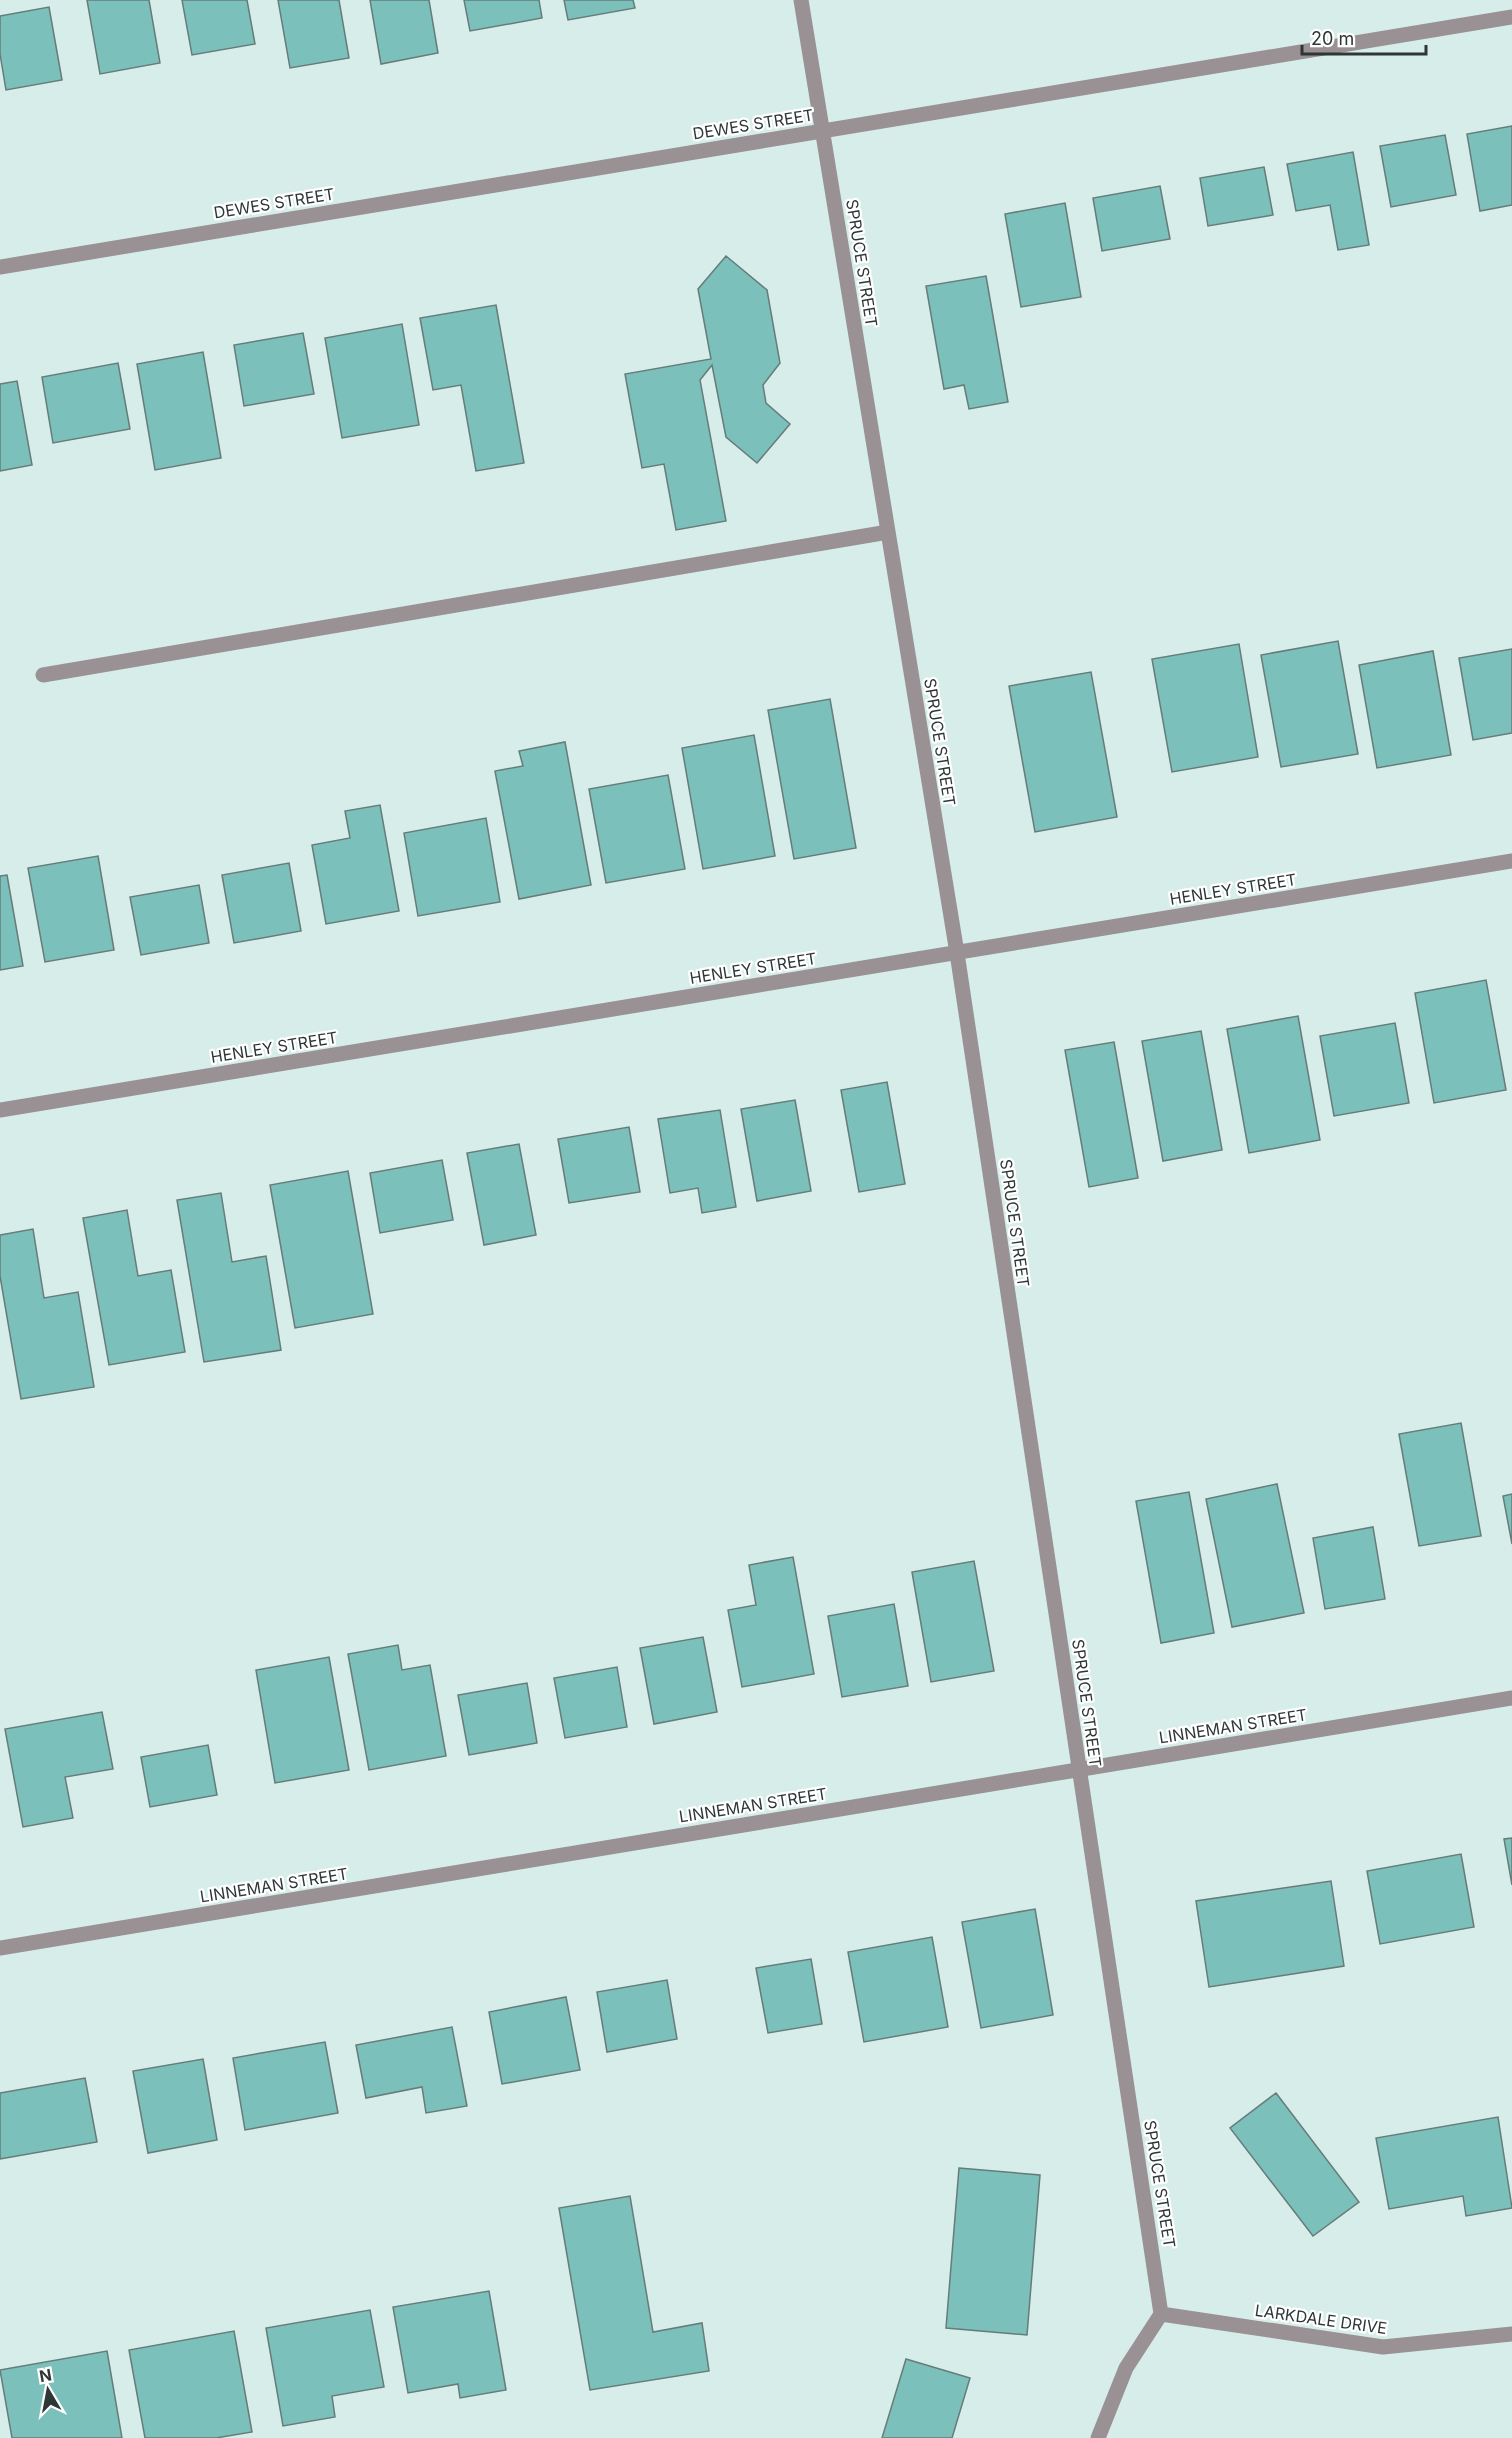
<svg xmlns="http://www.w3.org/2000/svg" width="1512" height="2438" font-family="Inter,sans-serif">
	<rect width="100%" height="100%" fill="#d6edea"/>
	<path fill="#7bc0ba" stroke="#677c79" stroke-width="1.5" d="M 87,0 L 149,0 L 160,63 L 100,74 Z
		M 182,0 L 247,0 L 255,44 L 192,55 Z
		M 278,0 L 339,0 L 349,58 L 290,68 Z
		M 370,0 L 429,0 L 438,53 L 381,64 Z
		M 464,0 L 539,0 L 542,18 L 470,31 Z
		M 564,0 L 633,0 L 635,8 L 568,20 Z
		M 49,7 L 62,80 L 6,90 L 0,54 L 0,16 Z
		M 1512,126 L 1512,205 L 1480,211 L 1467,134 Z
		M 1445,135 L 1456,195 L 1391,207 L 1380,146 Z
		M 1353,152 L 1369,245 L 1338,250 L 1330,205 L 1296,211 L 1287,164 Z
		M 1264,167 L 1273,215 L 1208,226 L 1200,178 Z
		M 1160,186 L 1170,239 L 1102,251 L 1093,198 Z
		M 1065,203 L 1081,297 L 1021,307 L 1005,214 Z
		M 726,256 L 767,290 L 780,363 L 763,385 L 766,403 L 790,424 L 757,463 L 726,437 L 712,365 L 700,380 L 726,521 L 676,530 L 664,464 L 642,468 L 625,374 L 711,359 L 698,289 Z
		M 986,276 L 1008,402 L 969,409 L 964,385 L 944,389 L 926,286 Z
		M 496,305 L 524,463 L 476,471 L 461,385 L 433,390 L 420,318 Z
		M 402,324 L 419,425 L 342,438 L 325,338 Z
		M 303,333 L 314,394 L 244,406 L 234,345 Z
		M 203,352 L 221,458 L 155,470 L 137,364 Z
		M 118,363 L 130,429 L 53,443 L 42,377 Z
		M 17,381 L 32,465 L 0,471 L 0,384 Z
		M 1338,641 L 1358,754 L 1281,767 L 1261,655 Z
		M 1239,644 L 1258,757 L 1172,772 L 1152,659 Z
		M 1512,649 L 1512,733 L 1473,740 L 1459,658 Z
		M 1433,651 L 1451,755 L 1377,768 L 1359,665 Z
		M 1091,672 L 1117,817 L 1035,832 L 1009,686 Z
		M 830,699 L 856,848 L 794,859 L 768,710 Z
		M 754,735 L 775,856 L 703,869 L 682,748 Z
		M 565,742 L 591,885 L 519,899 L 495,771 L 523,766 L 519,751 Z
		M 668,775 L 685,869 L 606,883 L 589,789 Z
		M 380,805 L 399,911 L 326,924 L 312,845 L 350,838 L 345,811 Z
		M 486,818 L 500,902 L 418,916 L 404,833 Z
		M 98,856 L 114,950 L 45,962 L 28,868 Z
		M 289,863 L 301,931 L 234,943 L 222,875 Z
		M 7,875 L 23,966 L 0,970 L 0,876 Z
		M 199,885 L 209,943 L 141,955 L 130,897 Z
		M 1486,980 L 1506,1090 L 1434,1103 L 1415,993 Z
		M 1298,1016 L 1320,1140 L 1249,1153 L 1227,1029 Z
		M 1395,1023 L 1409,1103 L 1334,1116 L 1320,1036 Z
		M 1201,1031 L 1222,1150 L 1163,1161 L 1142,1041 Z
		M 1114,1042 L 1138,1178 L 1089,1187 L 1065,1050 Z
		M 887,1082 L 905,1184 L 859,1192 L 841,1090 Z
		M 795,1100 L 811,1191 L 757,1201 L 741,1109 Z
		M 720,1110 L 736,1207 L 702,1213 L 698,1188 L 670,1193 L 658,1119 Z
		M 629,1127 L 640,1192 L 569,1203 L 558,1139 Z
		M 519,1144 L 536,1235 L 484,1245 L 467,1153 Z
		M 442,1160 L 453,1220 L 380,1233 L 370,1173 Z
		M 348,1171 L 373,1314 L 295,1328 L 270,1185 Z
		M 221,1193 L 232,1262 L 266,1256 L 281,1350 L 204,1362 L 177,1200 Z
		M 127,1210 L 138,1276 L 171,1270 L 185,1352 L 109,1365 L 83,1218 Z
		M 33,1229 L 44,1298 L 78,1292 L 94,1387 L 21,1399 L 0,1276 L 0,1235 Z
		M 1461,1423 L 1481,1536 L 1419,1546 L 1399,1434 Z
		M 1277,1484 L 1304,1613 L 1232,1627 L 1206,1499 Z
		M 1189,1492 L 1214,1633 L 1161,1643 L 1136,1501 Z
		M 1512,1494 L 1512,1544 L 1503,1496 Z
		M 1373,1527 L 1385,1599 L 1325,1609 L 1313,1538 Z
		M 793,1557 L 814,1674 L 742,1687 L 728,1610 L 756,1605 L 749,1565 Z
		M 974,1561 L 994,1671 L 931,1682 L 912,1572 Z
		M 894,1604 L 908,1686 L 842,1697 L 828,1616 Z
		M 703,1637 L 717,1712 L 654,1724 L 640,1648 Z
		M 398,1645 L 402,1670 L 430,1665 L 446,1756 L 369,1770 L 348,1654 Z
		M 329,1657 L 349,1770 L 275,1783 L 256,1670 Z
		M 617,1667 L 627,1727 L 565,1738 L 554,1678 Z
		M 527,1683 L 537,1743 L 469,1755 L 458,1695 Z
		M 102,1712 L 113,1769 L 65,1777 L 73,1818 L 23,1827 L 5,1729 Z
		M 208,1745 L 217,1795 L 150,1807 L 141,1757 Z
		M 1512,1838 L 1512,1885 L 1504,1839 Z
		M 1461,1854 L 1474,1927 L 1380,1944 L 1367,1871 Z
		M 1331,1881 L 1344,1966 L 1209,1987 L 1196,1901 Z
		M 1035,1909 L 1053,2015 L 981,2028 L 962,1922 Z
		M 932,1937 L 948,2027 L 864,2042 L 848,1952 Z
		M 811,1959 L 822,2024 L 768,2033 L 756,1968 Z
		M 667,1980 L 677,2039 L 607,2052 L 597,1992 Z
		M 566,1997 L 580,2070 L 502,2084 L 489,2012 Z
		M 452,2027 L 467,2106 L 426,2113 L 422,2087 L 366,2098 L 356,2045 Z
		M 325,2042 L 338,2113 L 245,2130 L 233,2058 Z
		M 203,2059 L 217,2140 L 148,2153 L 133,2071 Z
		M 85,2078 L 97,2142 L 0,2159 L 0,2093 Z
		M 1276,2093 L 1359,2202 L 1313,2236 L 1230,2128 Z
		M 1498,2117 L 1512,2208 L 1466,2216 L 1463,2196 L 1389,2209 L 1376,2138 Z
		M 959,2168 L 1040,2175 L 1027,2335 L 946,2328 Z
		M 630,2196 L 653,2332 L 702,2323 L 709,2371 L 590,2390 L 559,2208 Z
		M 489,2291 L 506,2390 L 460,2398 L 458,2384 L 408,2393 L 393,2307 Z
		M 370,2310 L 384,2387 L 332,2396 L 335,2417 L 283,2426 L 266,2328 Z
		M 234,2331 L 252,2432 L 216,2438 L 145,2438 L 129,2350 Z
		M 107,2351 L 122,2438 L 12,2438 L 0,2370 Z
		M 906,2359 L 970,2378 L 952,2438 L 882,2438 Z"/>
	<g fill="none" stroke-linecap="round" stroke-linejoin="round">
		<path stroke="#999193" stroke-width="15" d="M 801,0 L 957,953 L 1161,2314 L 1126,2368 L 1098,2438
			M 0,267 L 1512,17
			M 43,675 L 888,532
			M 0,1110 L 1512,861
			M 0,1948 L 1512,1698
			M 1161,2314 L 1383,2347 L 1512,2334"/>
	</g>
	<g text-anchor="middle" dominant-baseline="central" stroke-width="4.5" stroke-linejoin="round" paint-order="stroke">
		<g font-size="16" fill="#2e3736" stroke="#fff">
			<text transform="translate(753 124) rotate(-9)">DEWES STREET</text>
			<text transform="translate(274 203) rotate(-9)">DEWES STREET</text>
			<text transform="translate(862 263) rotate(81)">SPRUCE STREET</text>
			<text transform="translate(940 742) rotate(81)">SPRUCE STREET</text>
			<text transform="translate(1233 889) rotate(-9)">HENLEY STREET</text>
			<text transform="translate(753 968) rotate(-9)">HENLEY STREET</text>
			<text transform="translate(274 1047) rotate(-9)">HENLEY STREET</text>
			<text transform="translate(1015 1223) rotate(82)">SPRUCE STREET</text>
			<text transform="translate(1087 1703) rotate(82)">SPRUCE STREET</text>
			<text transform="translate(1233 1726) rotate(-9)">LINNEMAN STREET</text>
			<text transform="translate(753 1805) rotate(-9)">LINNEMAN STREET</text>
			<text transform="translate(274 1885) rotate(-9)">LINNEMAN STREET</text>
			<text transform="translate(1160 2184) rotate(81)">SPRUCE STREET</text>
			<text transform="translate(1321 2319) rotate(8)">LARKDALE DRIVE</text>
		</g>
	</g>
	<g transform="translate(48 2390) rotate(350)" stroke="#ffffff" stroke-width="4.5" paint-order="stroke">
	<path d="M0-4.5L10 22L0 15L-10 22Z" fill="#2e3736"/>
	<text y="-9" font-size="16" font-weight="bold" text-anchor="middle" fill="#2e3736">N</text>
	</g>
	<path d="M1302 45v9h124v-9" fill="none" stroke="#2e3736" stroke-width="3"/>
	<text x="1311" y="45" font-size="18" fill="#2e3736" stroke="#ffffff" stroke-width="4.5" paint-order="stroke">20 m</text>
</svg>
